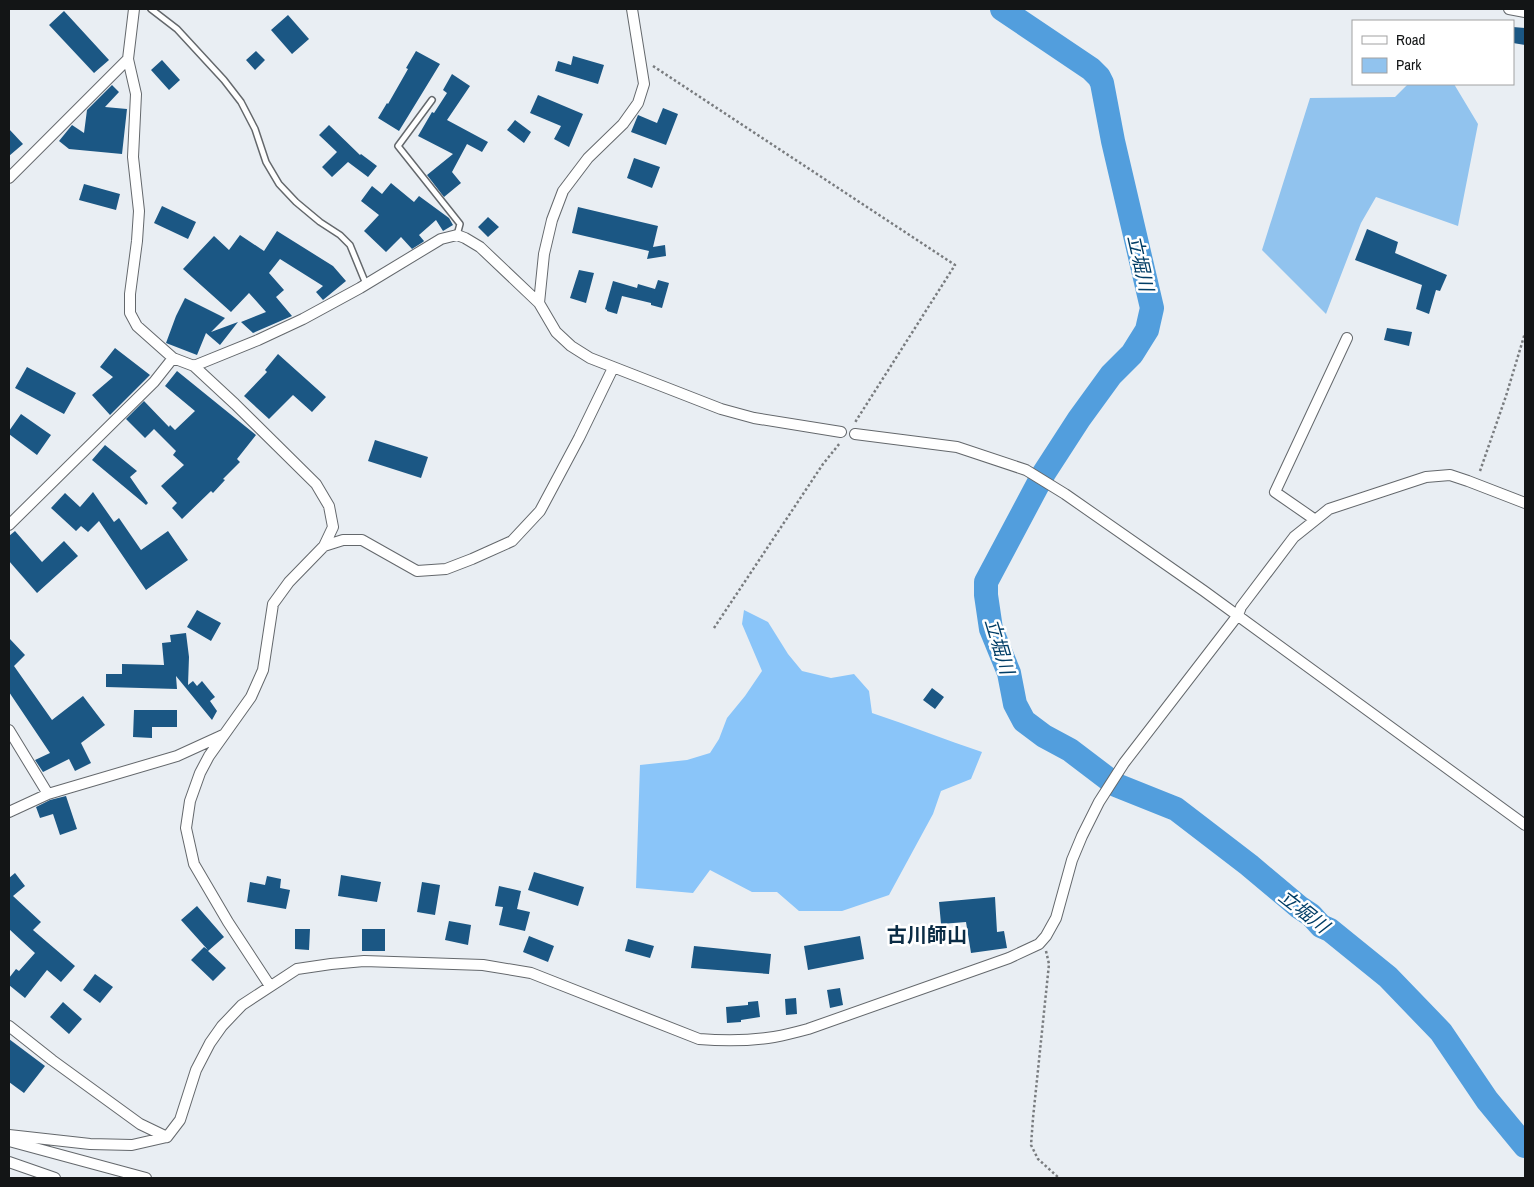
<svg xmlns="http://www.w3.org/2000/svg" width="1534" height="1187" font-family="'Archivo Narrow','Noto Sans JP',sans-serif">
	<rect width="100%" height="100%" fill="#e9eef3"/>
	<path fill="#91c3ee" d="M 1408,84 L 1454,84 L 1478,124 L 1458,226 L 1376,197 L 1361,223 L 1326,314 L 1262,250 L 1310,98 L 1395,97 Z"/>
	<path fill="#8ac5f9" d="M 744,610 L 768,622 L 788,654 L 802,671 L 831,678 L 854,674 L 869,691 L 872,713 C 909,725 945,740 982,752 L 971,779 L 941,791 L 933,814 L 889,895 L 842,911 L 799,911 L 777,892 L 752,892 L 710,870 L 693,893 L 636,888 L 640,765 L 687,760 L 710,753 L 719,739 L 727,718 L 745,696 L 762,671 L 742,624 Z"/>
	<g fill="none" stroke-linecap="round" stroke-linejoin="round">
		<path stroke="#529edd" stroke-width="24" d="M 1002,9 L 1091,69 L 1099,77 L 1102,83 L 1113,141 L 1152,308 L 1147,330 L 1132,354 L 1111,375 L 1079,419 L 1044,473 L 986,582 L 986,595 L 991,629 L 1009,673 L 1015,704 L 1024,721 L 1044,736 L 1070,750 L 1116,785 L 1176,809 L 1249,865 L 1299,907 L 1311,915 L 1321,926 L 1330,930 L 1388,977 L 1441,1032 L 1487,1100 L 1525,1146"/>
	</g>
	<path fill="#1b5784" d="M 64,11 L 109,60 L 94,73 L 49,25 Z
		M 288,15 L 309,39 L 292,54 L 271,30 Z
		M 1513,27 L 1525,28 L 1525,45 L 1513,43 Z
		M 256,51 L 265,60 L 255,70 L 246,60 Z
		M 416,51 L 440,64 L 399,131 L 378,118 L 387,103 L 388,104 L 408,69 L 406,68 Z
		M 573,56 L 604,65 L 598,84 L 555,71 L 558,61 L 571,65 Z
		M 162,60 L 180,80 L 169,90 L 151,70 Z
		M 452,74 L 470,86 L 447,120 L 488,142 L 482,152 L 467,144 L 452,172 L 461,183 L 444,197 L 427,175 L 453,154 L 418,136 L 432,112 L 434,113 L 447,93 L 443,90 Z
		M 112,85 L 119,92 L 105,107 L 127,109 L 122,154 L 69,149 L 59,141 L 72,125 L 84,133 L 87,110 Z
		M 538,95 L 583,114 L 569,147 L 554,139 L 561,126 L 530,113 Z
		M 663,108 L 678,114 L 666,145 L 631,132 L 638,115 L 657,123 Z
		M 515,120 L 531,132 L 524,143 L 507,130 Z
		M 329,125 L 360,155 L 361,154 L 377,166 L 368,177 L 348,162 L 332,177 L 322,167 L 337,152 L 319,135 Z
		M 9,129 L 23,144 L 9,156 Z
		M 634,158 L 660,167 L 652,188 L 627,178 Z
		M 391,183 L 414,202 L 419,196 L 449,218 L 453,225 L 443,231 L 436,220 L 419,235 L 424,241 L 423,242 L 412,249 L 401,237 L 386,252 L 364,231 L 379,215 L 361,201 L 372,186 L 382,194 Z
		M 84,184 L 120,194 L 116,210 L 79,200 Z
		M 162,206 L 196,222 L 188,239 L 154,223 Z
		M 578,207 L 658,226 L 653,247 L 665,245 L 666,256 L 647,259 L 649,251 L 572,233 Z
		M 488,217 L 499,227 L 488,237 L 478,227 Z
		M 1367,229 L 1398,242 L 1395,253 L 1447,275 L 1440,291 L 1436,290 L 1429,314 L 1416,309 L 1422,285 L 1355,260 Z
		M 277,231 L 333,266 L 346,281 L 323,300 L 316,292 L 323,286 L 280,259 L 269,273 L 284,290 L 276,297 L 292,316 L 253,333 L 241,322 L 266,312 L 249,293 L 231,312 L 183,269 L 214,236 L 229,250 L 240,235 L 264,251 Z
		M 579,270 L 594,273 L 586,303 L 570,298 Z
		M 658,280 L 669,283 L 662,308 L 651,305 L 651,303 L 622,296 L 617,314 L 607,311 L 607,310 L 605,309 L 613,281 L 637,288 L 638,284 L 655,289 Z
		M 185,298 L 225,318 L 211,332 L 238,322 L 220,345 L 206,333 L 197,355 L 166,343 L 176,316 Z
		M 1387,328 L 1412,332 L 1409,346 L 1384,340 Z
		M 115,348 L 150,375 L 110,415 L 92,395 L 113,377 L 100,367 Z
		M 278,354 L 326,397 L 312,412 L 293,395 L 269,419 L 244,396 L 267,372 L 265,370 Z
		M 27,367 L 76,393 L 64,414 L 15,388 Z
		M 177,371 L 256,435 L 237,459 L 240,462 L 223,479 L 225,480 L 213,493 L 211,491 L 182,519 L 172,508 L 177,503 L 161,486 L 184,465 L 173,455 L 176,451 L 154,429 L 145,438 L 126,419 L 144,401 L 169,427 L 170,425 L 175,430 L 195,411 L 165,386 Z
		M 21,414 L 51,435 L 37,455 L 9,434 L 9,431 Z
		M 375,440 L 428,457 L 421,478 L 368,461 Z
		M 105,445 L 137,471 L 130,477 L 148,503 L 146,505 L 92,460 Z
		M 93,492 L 114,522 L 119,518 L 141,550 L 168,531 L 188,560 L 146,590 L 99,521 L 88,532 L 81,526 L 76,531 L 51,508 L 65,493 L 80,507 Z
		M 15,531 L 42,562 L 64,541 L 78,556 L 37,593 L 9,561 L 9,536 Z
		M 197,610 L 221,623 L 211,641 L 187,627 Z
		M 186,633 L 189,657 L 188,685 L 193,681 L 197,686 L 202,681 L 215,697 L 210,701 L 217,711 L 212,720 L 176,676 L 177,689 L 106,687 L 106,674 L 122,674 L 122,664 L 164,665 L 162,643 L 171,642 L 170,635 Z
		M 9,638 L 25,655 L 14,666 L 52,720 L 83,696 L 105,725 L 81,743 L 91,763 L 75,771 L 69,759 L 43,772 L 35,760 L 50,753 L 9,692 Z
		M 932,688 L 944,697 L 935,709 L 923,700 Z
		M 134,710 L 177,710 L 177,727 L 152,727 L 152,738 L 133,737 Z
		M 66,796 L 77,829 L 60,835 L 53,814 L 40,818 L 36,807 L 50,800 Z
		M 534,872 L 584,887 L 578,906 L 528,890 Z
		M 15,873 L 25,886 L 13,896 L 41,922 L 33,930 L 75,966 L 61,982 L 47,970 L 25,998 L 9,985 L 9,978 L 16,969 L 19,971 L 35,953 L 9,929 L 9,878 Z
		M 341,875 L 381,882 L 377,902 L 338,896 Z
		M 267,876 L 281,879 L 280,888 L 290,890 L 286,909 L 247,902 L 250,882 L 265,885 Z
		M 422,882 L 440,885 L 435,915 L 417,912 Z
		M 499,886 L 521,891 L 517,909 L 530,912 L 525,931 L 499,925 L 503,907 L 495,906 Z
		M 995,897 L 997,932 L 1004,931 L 1007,948 L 971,953 L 966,922 L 941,924 L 939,902 Z
		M 197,906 L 224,937 L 208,951 L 226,968 L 213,981 L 191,960 L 204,947 L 208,950 L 181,920 Z
		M 449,921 L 471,925 L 468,945 L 445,940 Z
		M 295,929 L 310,929 L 309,950 L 295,949 Z
		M 362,929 L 385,929 L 385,951 L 362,951 Z
		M 529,936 L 554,946 L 548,962 L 523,952 Z
		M 860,936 L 864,959 L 808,970 L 804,946 Z
		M 628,939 L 654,946 L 650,958 L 625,951 Z
		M 694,946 L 771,954 L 769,974 L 691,968 Z
		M 95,974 L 113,987 L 100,1003 L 83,990 Z
		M 840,988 L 843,1005 L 830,1008 L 827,990 Z
		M 796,998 L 797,1014 L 786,1015 L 785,999 Z
		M 758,1001 L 760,1017 L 741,1020 L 741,1022 L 727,1023 L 726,1007 L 748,1005 L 748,1002 Z
		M 63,1002 L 82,1019 L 69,1034 L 50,1017 Z
		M 9,1039 L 45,1066 L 24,1093 L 9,1082 Z"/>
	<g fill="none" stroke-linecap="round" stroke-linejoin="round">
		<defs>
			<path id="service" d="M 151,9 L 177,29 L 224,80 L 241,102 L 255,129 L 266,162 L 279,184 L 296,202 L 320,222 L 340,235 L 350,245 L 366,284
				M 432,100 L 398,146 L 460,224 L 457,235"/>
			<path id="minor" d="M 134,9 L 128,59 L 136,94 L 133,157 L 139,211 L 137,241 L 130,294 L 130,313 L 137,326 L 173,358 L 194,366 L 235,404 L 316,484 L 329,506 L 333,527 L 324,546 L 289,582 L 273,604 L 263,670 L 251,697 L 209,756 L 200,773 L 190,801 L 186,828 L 194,864 L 228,922 L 270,986
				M 1509,9 L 1525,12
				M 9,178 L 128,59
				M 539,303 L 544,254 L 552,220 L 563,191 L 588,158 L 623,124 L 638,103 L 644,84 L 632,9
				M 194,366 L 258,340 L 303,319 L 360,288 L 441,239 L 457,235 L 465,238 L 480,247 L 539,303 L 556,332 L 571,346 L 590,358 L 721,409 L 754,418 L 841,432
				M 855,434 L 957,447 L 1026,470 L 1065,494 L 1204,591 L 1525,825
				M 1314,519 L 1275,492 L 1347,338
				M 9,525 L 154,382 L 173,358
				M 324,546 L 343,540 L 362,540 L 417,571 L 446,569 L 472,559 L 512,541 L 540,511 L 579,438 L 613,368
				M 9,730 L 48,794
				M 9,812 L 48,794 L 177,756 L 223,735
				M 9,1026 L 52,1060 L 140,1124 L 167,1137 L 180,1120 L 196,1070 L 210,1043 L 222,1026 L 242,1005 L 297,969 L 331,964 L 364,961 L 483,965 L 531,973 L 699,1039 C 724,1041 749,1041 774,1037 C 785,1035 797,1032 808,1029 L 1009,958 L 1039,944 L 1046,936 L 1056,918 L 1072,860 L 1082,836 L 1099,802 L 1124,763 L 1238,615 L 1241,607 L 1294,537 L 1329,509 L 1426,477 L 1450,475 L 1468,481 L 1525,503
				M 9,1135 L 90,1144 L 132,1145 L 167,1137
				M 9,1141 L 146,1178
				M 9,1162 L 55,1178"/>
		</defs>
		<use href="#service" stroke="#64686c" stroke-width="8"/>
		<use href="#minor" stroke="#64686c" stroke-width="12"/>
		<path stroke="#797c7f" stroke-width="2.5" stroke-dasharray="2.5 2.5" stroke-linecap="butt" d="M 653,66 L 955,265 L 854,424
			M 1480,471 L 1506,396 L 1525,333
			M 714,628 L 823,464 L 840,443
			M 1046,951 L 1049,964 L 1033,1118 L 1031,1145 L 1038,1159 L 1059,1178"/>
		<use href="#service" stroke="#fff" stroke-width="5"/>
		<use href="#minor" stroke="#fff" stroke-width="10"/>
	</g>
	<g text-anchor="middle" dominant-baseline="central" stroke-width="5" stroke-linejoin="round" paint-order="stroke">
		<g font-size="19" font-style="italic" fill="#003d66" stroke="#fff">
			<text transform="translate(1141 263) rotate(77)">立堀川</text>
			<text transform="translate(1000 646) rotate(73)">立堀川</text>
			<text transform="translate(1304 911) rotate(38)">立堀川</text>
		</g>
		<g font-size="20" font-weight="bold" fill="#0b2c45" stroke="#fff">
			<text x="927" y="934">古川師山</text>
		</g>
	</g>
	<rect width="1534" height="1187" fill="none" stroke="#131516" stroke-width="20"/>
	<rect x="1352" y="20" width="162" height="65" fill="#ffffff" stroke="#a1a1a2"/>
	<rect x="1362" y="36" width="25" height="8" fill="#ffffff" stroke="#a1a1a2"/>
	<text x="1396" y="45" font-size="15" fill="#131516">Road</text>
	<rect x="1362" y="58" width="25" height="15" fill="#91c3ee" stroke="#a1a1a2"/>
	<text x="1396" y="70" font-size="15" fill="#131516">Park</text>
</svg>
